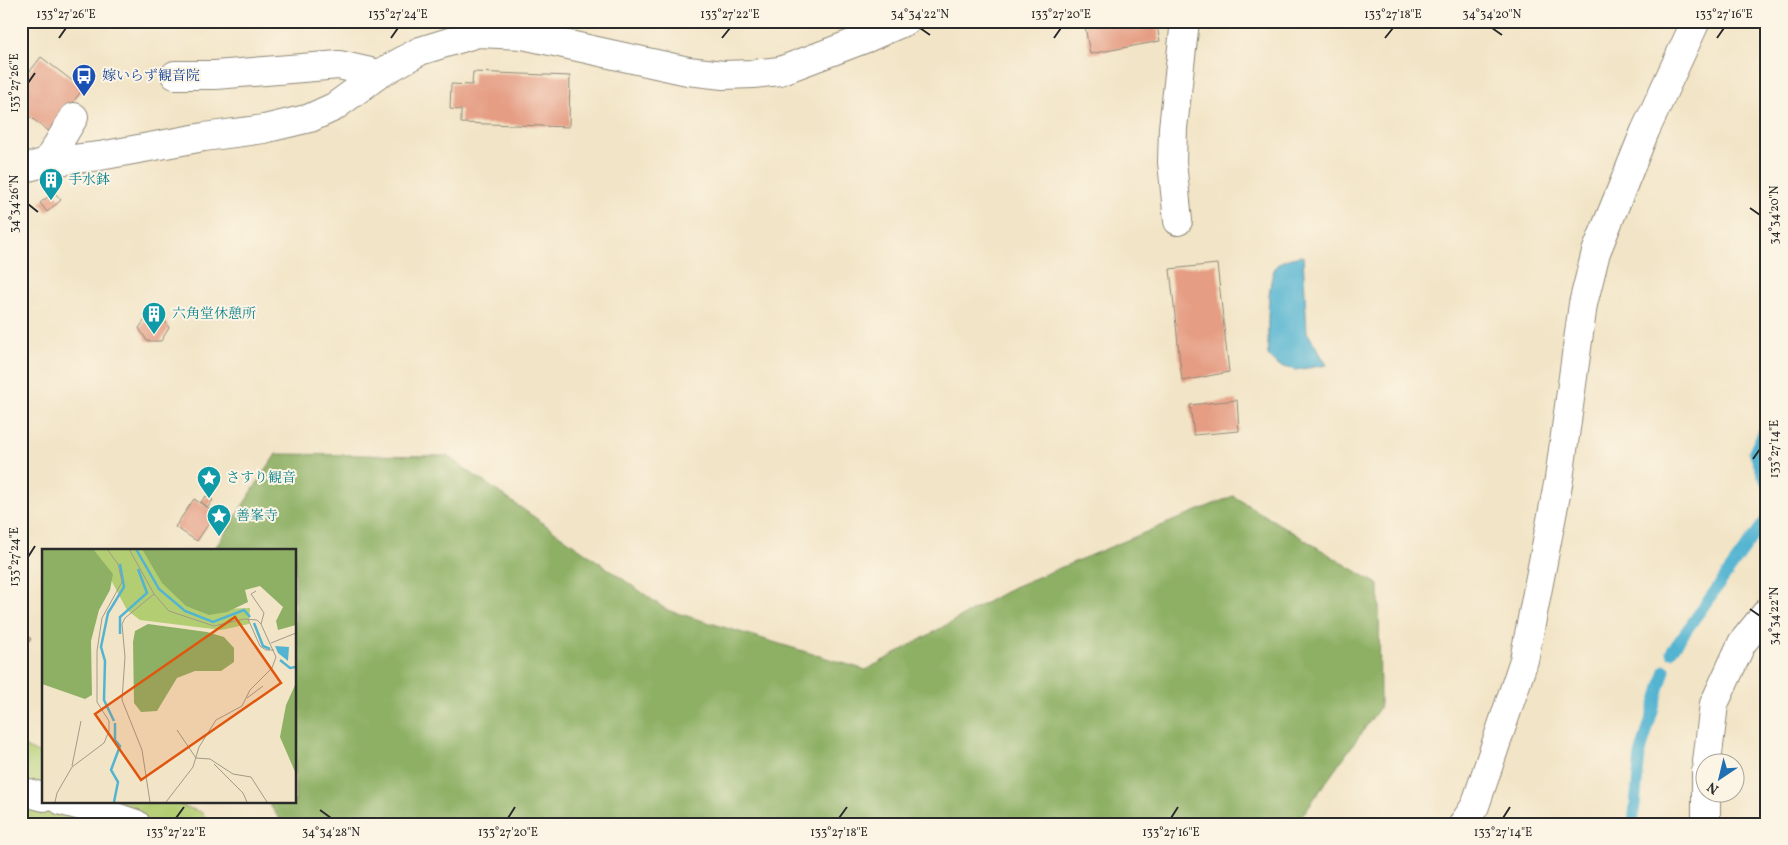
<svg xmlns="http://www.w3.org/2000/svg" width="1788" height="845" font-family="Vollkorn,'Noto Serif JP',serif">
	<rect width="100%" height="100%" fill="#fcf5e5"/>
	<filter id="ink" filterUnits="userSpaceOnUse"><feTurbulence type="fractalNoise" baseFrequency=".02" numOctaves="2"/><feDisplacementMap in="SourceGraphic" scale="10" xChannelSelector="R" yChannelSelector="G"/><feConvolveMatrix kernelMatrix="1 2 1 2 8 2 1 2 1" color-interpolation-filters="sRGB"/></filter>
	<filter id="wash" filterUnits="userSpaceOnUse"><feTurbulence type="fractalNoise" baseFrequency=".0096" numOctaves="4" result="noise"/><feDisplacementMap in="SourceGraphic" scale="20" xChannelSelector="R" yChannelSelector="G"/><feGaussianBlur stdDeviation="1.12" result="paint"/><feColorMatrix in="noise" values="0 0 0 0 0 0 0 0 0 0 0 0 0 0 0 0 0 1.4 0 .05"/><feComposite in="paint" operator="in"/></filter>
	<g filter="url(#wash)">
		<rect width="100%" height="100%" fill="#f2e4c6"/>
		<path fill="#b3cd73" stroke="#6f7c4f" d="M 21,745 L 44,756 L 44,801 L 168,801 L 201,812 L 213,824 L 21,824 Z"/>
		<path fill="#8eb065" stroke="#5c6e48" d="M 276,454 L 447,456 L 667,610 L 866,670 L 1014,587 L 1233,496 L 1379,585 L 1380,707 L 1296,824 L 283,824 L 267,801 L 295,801 L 295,550 L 214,550 Z"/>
		<path fill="#53b4d1" stroke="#3f707e" d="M 1303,256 L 1307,332 L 1327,365 L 1295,370 L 1277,365 L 1268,355 C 1268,337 1266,277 1277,265 C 1283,259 1295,257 1303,256 Z"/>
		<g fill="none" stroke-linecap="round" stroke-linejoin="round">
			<path stroke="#53b4d1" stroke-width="11" d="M 1767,424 L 1754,452 L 1767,485
				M 1671,652 L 1767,518
				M 1633,824 L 1640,755 L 1665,670"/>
		</g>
		<g id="blocks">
			<path fill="#e59e84" d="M 1084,21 L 1156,21 L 1160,41 L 1090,54 Z
				M 41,57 L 83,89 L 50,132 L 21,110 L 21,83 Z
				M 473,72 L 570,76 L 569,127 L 461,123 L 461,110 L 450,109 L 451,84 L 472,85 Z
				M 54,192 L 61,200 L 47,212 L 40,203 Z
				M 1217,264 L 1229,372 L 1182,381 L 1170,269 Z
				M 148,316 L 163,317 L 169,328 L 161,341 L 147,341 L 139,328 Z
				M 1237,400 L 1239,431 L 1194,435 L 1190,405 Z
				M 206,496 L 213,500 L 208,507 L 201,502 Z
				M 194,499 L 216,513 L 197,541 L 175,527 Z
				M 21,632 L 31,639 L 21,653 Z"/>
		</g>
	</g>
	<g filter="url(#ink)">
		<use href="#blocks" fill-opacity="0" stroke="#8e8878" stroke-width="1"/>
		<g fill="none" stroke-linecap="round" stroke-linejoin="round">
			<defs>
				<path id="minor" d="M 175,75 L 215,75 L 339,65 L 379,74
					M 47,162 L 74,117
					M 21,169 L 47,162 L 100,156 L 204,137 L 264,129 L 310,118 L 334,107 L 379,74 L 420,51 L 478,33 L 523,35 L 688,71 L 723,75 L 753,74 L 780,71 L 867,38 L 906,21
					M 1178,221 L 1172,162 L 1173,128 L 1185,21
					M 1707,762 L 1714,704 L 1742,643 L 1767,612
					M 1706,772 L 1706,824
					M 21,791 L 44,797
					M 62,801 L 92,809 L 136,824
					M 1463,824 L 1475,806 L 1524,660 L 1559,479 L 1583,304 L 1596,252 L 1645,131 L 1696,21"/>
			</defs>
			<use href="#minor" stroke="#8e8878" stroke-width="30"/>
			<use href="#minor" stroke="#fff" stroke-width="28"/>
		</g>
	</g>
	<path fill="none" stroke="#2b2b2b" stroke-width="2" d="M 920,28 L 930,35M 1492,28 L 1502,35M 59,38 L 66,28M 391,38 L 398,28M 722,38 L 730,28M 1054,38 L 1061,28M 1385,38 L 1393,28M 1717,38 L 1724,28M 28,83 L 35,73M 28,204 L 38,212M 1750,208 L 1760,215M 1753,459 L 1760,449M 28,557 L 35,546M 1750,609 L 1760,616M 320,810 L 331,818M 176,818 L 184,807M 508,818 L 515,807M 839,818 L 847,807M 1171,818 L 1178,807M 1503,818 L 1510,807"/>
	<defs>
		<symbol id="bus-pin" viewBox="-11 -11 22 30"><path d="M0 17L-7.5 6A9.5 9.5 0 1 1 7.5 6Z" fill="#1a4fb4" stroke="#fcf5e5"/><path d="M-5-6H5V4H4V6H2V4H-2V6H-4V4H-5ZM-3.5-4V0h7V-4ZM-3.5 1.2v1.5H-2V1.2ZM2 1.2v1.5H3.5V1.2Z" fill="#fff"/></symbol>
		<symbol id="building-pin" viewBox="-11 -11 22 30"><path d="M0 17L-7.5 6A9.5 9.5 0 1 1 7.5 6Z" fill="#0f9aa8" stroke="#fcf5e5"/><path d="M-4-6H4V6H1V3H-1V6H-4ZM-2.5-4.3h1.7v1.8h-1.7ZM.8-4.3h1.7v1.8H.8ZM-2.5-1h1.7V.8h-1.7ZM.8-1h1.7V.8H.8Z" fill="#fff"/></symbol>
		<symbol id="sight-pin" viewBox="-11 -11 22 30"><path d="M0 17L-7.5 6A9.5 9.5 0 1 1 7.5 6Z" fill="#0f9aa8" stroke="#fcf5e5"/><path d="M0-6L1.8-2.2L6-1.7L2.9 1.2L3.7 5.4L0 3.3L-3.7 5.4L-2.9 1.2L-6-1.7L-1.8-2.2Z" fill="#fff"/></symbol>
	</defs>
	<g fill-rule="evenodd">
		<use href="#bus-pin" x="70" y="62" width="28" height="38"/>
		<use href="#building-pin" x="37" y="166" width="28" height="38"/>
		<use href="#building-pin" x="140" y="300" width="28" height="38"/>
		<use href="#sight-pin" x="195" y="464" width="28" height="38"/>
		<use href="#sight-pin" x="205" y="502" width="28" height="38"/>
	</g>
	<g text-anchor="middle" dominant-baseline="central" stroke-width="4" stroke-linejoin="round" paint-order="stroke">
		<g font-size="14" fill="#164399" stroke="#fcf5e5" text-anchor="start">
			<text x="102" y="76">嫁いらず観音院</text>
		</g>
		<g font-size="14" fill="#0d838f" stroke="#fcf5e5" text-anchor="start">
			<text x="68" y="180">手水鉢</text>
			<text x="172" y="314">六角堂休憩所</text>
			<text x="226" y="478">さすり観音</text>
			<text x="236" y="516">善峯寺</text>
		</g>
	</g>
	<g transform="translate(42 549)">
		<rect width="254" height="254" fill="#f2e4c6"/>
		<path d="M 46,0 L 102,0 L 156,61 L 208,59 L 207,75 L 179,81 L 98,71 L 85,61 L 60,14 Z" fill="#b3cd73"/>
		<path d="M 0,0 L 51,0 L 71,25 L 68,41 L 57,61 L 49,92 L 50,146 L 43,150 L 0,135 ZM 100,0 L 254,0 L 254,76 L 236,81 L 234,72 L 241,58 L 218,37 L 203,41 L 206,53 L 185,63 L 167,66 L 144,57 L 120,34 ZM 106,75 L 165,83 L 182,88 L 192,99 L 192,113 L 179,122 L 153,122 L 135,129 L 115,162 L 99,163 L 92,154 L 91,93 L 93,82 ZM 254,134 L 254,225 L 238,188 L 244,156 Z" fill="#8eb065"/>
		<path d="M 233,97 L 247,98 L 246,112 L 236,104 Z" fill="#53b4d1"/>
		<path fill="none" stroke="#53b4d1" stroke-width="2.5" d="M 94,0 L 117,40 L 143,62 L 171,73 L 202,61 L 208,68M 212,74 L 221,97 L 228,100M 78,85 L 78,68 L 105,44 L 96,20M 238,111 L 248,119 L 254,118M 72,172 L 62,151 L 63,112 L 59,98 L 66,64 L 82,38 L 78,15M 72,253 L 76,233 L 69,221 L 78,197 L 73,191 L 73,174"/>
		<path fill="none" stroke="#a29a88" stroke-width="1" d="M 87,0 L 112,45 L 127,62 L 172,77 L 202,70 L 215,71 L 219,75 L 234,108 L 230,119 L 208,141 L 200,157 L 174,171 L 157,198 L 151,218 L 124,253M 214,42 L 209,45 L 222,64 L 219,75M 206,70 L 218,97 L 224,101 L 232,101M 229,94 L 254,84M 205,149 L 221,137M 135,181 L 154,209 L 168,210 L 191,225 L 209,228 L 225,253M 172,215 L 201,244 L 205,253M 30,217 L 39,172M 13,253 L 15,244 L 30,218 L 62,194 L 67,182 L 67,172 L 55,153 L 55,102 L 60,69 L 80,33 L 76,15 L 65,0M 108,253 L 100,201 L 80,151 L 83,108 L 80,75 L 83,69 L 112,45"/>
		<path fill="#df570e" fill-opacity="0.15" stroke="#df570e" stroke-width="2.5" d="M 193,68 L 239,134 L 99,231 L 53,165 Z"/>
		<rect width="254" height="254" fill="none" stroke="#2b2b2b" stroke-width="2.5"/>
	</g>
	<rect width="1788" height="845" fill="none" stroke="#fcf5e5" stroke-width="55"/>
	<g transform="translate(1720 778) rotate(215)"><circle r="24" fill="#fcf5e5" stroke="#a8a49b"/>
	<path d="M0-4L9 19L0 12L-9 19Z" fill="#1f6fb2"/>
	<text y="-8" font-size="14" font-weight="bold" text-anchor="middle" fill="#2b2b2b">N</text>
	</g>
	<rect x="28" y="28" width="1732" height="790" fill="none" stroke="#2b2b2b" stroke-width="2"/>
	<g font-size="12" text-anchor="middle" fill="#2b2b2b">
		<text x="66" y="18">133°27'26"E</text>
		<text x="398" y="18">133°27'24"E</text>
		<text x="730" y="18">133°27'22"E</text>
		<text x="920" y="18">34°34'22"N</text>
		<text x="1061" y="18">133°27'20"E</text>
		<text x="1393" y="18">133°27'18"E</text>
		<text x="1492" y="18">34°34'20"N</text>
		<text x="1724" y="18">133°27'16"E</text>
		<text transform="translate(14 83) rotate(-90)" y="4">133°27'26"E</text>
		<text transform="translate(14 204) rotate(-90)" y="4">34°34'26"N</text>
		<text transform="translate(1774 215) rotate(-90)" y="4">34°34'20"N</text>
		<text transform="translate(1774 449) rotate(-90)" y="4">133°27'14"E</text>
		<text transform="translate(14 557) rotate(-90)" y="4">133°27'24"E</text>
		<text transform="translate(1774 616) rotate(-90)" y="4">34°34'22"N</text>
		<text x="176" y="836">133°27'22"E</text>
		<text x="331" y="836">34°34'28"N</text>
		<text x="508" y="836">133°27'20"E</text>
		<text x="839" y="836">133°27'18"E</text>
		<text x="1171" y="836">133°27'16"E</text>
		<text x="1503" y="836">133°27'14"E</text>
	</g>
</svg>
